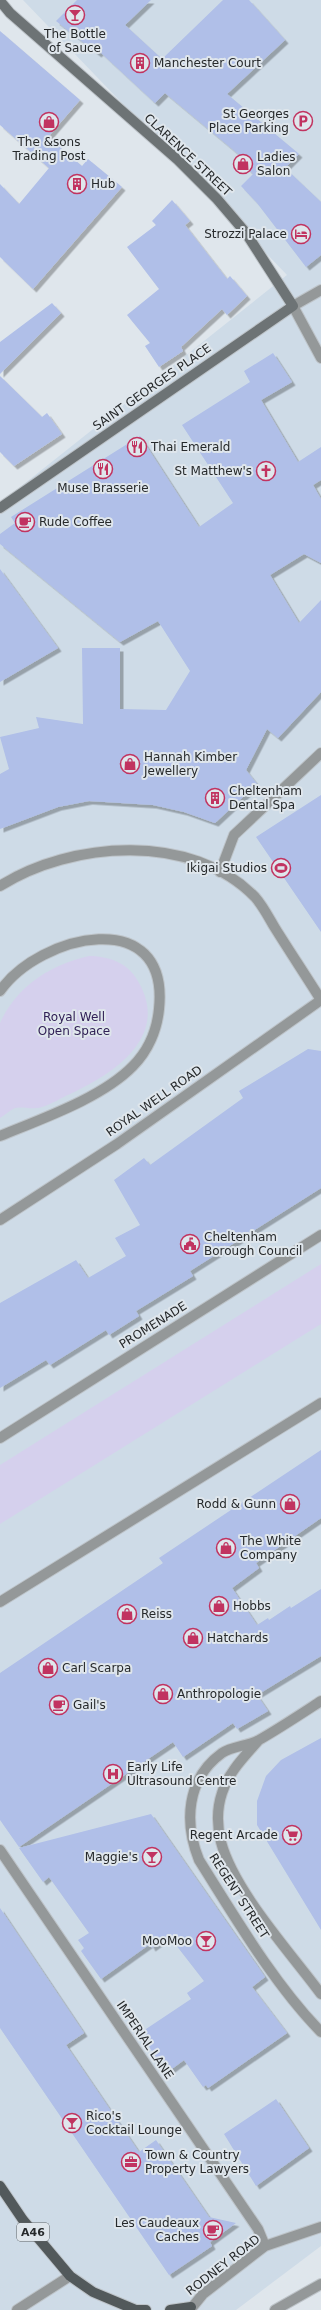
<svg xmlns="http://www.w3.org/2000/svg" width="321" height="2310" font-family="'DejaVu Sans',sans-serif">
	<defs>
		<filter id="shadow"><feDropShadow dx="3.5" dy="3.5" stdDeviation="0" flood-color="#0004"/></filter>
	</defs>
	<rect width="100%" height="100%" fill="#dfe6ec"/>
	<path fill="#cedbe7" d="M 23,0 L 321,0 L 321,2246 L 236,2310 L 0,2310 L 0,503 L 287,275 Z"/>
	<path fill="#d5d0ed" d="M 89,956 C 107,956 126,962 136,978 C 173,1035 115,1073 70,1094 C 61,1098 52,1104 42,1107 C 34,1110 23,1106 15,1108 C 10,1110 5,1115 0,1118 L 0,1023 C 17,986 50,965 89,956 Z
		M 321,1264 L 321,1324 L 0,1524 L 0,1465 Z"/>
	<path fill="#b0bfe8" filter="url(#shadow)" d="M 77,0 L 151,0 L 125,25 L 162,59 L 223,0 L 249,0 L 285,40 L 227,94 L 299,154 L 285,168 L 321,202 L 321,255 L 306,267 L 257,203 L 241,186 L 253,174 L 240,162 L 243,158 L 165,93 L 155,103 L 100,52 L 98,54 L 56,21 Z
		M 0,31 L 80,100 L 48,137 L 82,166 L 88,159 L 122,187 L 33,289 L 0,257 L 0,184 L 19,204 L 49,168 L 0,125 Z
		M 172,200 L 190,221 L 185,225 L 227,279 L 230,276 L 247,296 L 227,315 L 222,309 L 181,347 L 183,351 L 159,367 L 145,346 L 150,343 L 127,315 L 159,289 L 127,247 L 156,225 L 152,221 Z
		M 52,303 L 61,313 L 0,374 L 0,342 Z
		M 273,353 L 292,382 L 261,400 L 298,462 L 321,447 L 321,480 L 313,485 L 321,499 L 321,563 L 304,554 L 270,575 L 299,623 L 321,600 L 321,692 L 278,738 L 267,729 L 246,770 L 257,784 L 215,823 L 184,812 L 153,805 L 89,801 L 58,807 L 0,829 L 0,774 L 9,769 L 0,737 L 39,728 L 36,717 L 83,724 L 82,648 L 120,648 L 120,709 L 166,710 L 190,671 L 158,621 L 120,642 L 0,544 L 0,534 L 15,523 L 11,517 L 140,436 L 199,527 L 233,503 L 182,425 L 250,382 L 244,371 Z
		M 0,376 L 42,417 L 47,413 L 62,434 L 14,466 L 0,452 Z
		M 0,569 L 58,648 L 0,682 Z
		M 321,795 L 321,932 L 256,837 Z
		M 308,1049 L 321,1051 L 321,1188 L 190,1271 L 193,1276 L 136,1311 L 139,1316 L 109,1335 L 106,1330 L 50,1365 L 46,1360 L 0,1388 L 0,1303 L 76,1260 L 88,1278 L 126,1256 L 115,1238 L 140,1225 L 114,1180 L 144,1158 L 150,1165 L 243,1098 L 239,1091 Z
		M 321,1450 L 321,1518 L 256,1563 L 259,1568 L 232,1588 L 257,1625 L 268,1618 L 269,1620 L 290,1606 L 291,1608 L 321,1589 L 321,1656 L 257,1695 L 268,1711 L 237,1729 L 233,1723 L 183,1757 L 173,1742 L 19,1847 L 0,1820 L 0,1673 L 163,1563 L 159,1558 Z
		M 321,1738 L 321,1930 L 257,1825 L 257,1801 L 266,1776 L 281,1760 Z
		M 151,1814 L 265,1977 L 252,1987 L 287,2033 L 208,2088 L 206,2085 L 203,2087 L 184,2060 L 169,2071 L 162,2061 L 160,2063 L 140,2033 L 191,1999 L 187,1993 L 204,1981 L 169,1936 L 152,1948 L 150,1944 L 101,1979 L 81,1951 L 84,1948 L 78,1940 L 89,1933 L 49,1877 L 43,1882 L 19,1848 Z
		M 0,1908 L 84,2033 L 66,2045 L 139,2152 L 156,2140 L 209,2217 L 236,2223 L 210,2242 L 212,2246 L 169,2275 L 0,2028 Z
		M 276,2099 L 309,2148 L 256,2186 L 224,2134 Z"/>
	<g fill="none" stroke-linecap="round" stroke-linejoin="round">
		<defs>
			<path id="street" d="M 321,290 L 293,306 L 321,358
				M 220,872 L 234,835 L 321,753
				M 0,886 C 71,841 192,832 255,897 C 263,906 269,918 275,928 C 290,952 306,976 321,1000
				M 0,991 C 40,934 170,904 159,1009 C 157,1030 148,1051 133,1066 C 102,1098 41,1119 0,1136
				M 0,1220 L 117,1144 L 321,1000
				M 0,1438 L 321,1235
				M 0,1602 L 321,1403
				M 321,1701 C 301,1714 280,1728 259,1740 C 248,1746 232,1746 222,1753 C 186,1779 184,1823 199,1860 C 235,1917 274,1984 321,2032
				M 258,1741 C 244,1757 228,1773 222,1793 C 217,1808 217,1826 221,1842 C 234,1891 290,1952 321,1994
				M 0,1850 L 258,2229 L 265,2246
				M 17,2310 L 70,2276
				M 190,2310 L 203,2294 L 265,2246 L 321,2227
				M 275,2310 L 321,2284"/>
			<path id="secondary" d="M 0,1 L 10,13 L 178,160 L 217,199 L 246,233 L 293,306 L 0,508"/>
			<path id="primary" d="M 0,2186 L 23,2220 L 70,2276 L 93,2292 L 136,2310
				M 136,2310 L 146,2310
				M 170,2310 L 191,2307"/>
		</defs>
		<use href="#street" stroke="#bec4c9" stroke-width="12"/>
		<use href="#secondary" stroke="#bec4c9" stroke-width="12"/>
		<use href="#primary" stroke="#bec4c9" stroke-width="12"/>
		<use href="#street" stroke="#949899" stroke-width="10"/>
		<use href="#secondary" stroke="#6d7375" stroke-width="10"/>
		<use href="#primary" stroke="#52595b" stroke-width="10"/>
	</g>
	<defs>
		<symbol id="bar-ring" viewBox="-11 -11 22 22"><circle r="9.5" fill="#dfe6ec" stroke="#c13360" stroke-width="1.5"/><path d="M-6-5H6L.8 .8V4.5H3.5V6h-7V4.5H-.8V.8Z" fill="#c13360"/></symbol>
		<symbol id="building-ring" viewBox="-11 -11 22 22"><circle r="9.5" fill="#dfe6ec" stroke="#c13360" stroke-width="1.5"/><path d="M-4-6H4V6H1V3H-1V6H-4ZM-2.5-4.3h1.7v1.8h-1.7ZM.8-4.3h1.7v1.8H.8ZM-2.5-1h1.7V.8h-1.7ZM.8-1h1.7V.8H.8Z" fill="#c13360"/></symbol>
		<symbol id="parking-ring" viewBox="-11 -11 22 22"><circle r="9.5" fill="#dfe6ec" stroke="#c13360" stroke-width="1.5"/><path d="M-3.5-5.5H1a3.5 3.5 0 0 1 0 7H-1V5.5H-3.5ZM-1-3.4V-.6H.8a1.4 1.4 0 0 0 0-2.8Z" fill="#c13360"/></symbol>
		<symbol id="shop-ring" viewBox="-11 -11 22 22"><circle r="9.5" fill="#dfe6ec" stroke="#c13360" stroke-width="1.5"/><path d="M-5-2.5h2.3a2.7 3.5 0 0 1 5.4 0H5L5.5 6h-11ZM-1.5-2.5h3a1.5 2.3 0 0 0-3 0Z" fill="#c13360"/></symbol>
		<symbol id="hotel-ring" viewBox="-11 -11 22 22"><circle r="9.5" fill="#dfe6ec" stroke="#c13360" stroke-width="1.5"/><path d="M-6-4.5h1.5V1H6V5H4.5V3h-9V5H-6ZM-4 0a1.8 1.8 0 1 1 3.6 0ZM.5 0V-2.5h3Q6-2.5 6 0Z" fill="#c13360"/></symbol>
		<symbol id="restaurant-ring" viewBox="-11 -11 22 22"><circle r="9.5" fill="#dfe6ec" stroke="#c13360" stroke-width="1.5"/><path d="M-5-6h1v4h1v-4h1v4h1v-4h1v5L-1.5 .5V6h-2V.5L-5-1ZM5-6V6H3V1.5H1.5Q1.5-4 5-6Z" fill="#c13360"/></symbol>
		<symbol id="church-ring" viewBox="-11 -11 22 22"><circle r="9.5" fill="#dfe6ec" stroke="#c13360" stroke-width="1.5"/><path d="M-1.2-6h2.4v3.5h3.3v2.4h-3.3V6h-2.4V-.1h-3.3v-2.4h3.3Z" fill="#c13360"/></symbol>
		<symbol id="cafe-ring" viewBox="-11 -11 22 22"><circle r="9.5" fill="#dfe6ec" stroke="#c13360" stroke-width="1.5"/><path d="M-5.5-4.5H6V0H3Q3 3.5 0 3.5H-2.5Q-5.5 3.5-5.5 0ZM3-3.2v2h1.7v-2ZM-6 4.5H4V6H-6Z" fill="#c13360"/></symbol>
		<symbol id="stadium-ring" viewBox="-11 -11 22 22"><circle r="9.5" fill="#dfe6ec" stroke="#c13360" stroke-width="1.5"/><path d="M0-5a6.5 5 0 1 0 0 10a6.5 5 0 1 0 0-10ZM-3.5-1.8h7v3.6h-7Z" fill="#c13360"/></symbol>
		<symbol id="civic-ring" viewBox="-11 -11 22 22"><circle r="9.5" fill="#dfe6ec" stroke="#c13360" stroke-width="1.5"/><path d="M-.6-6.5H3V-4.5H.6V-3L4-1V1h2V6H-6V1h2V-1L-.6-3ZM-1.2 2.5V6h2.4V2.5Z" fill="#c13360"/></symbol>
		<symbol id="hospital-ring" viewBox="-11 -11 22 22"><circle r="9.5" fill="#dfe6ec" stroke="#c13360" stroke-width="1.5"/><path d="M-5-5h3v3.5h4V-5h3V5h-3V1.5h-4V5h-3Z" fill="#c13360"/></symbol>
		<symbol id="supermarket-ring" viewBox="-11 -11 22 22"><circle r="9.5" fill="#dfe6ec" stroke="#c13360" stroke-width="1.5"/><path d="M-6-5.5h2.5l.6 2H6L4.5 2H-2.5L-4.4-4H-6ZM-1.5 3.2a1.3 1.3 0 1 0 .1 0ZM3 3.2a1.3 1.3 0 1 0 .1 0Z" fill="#c13360"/></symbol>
		<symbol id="office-ring" viewBox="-11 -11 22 22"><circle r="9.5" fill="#dfe6ec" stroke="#c13360" stroke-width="1.5"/><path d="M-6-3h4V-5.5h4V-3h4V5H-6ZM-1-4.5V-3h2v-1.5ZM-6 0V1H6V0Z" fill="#c13360"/></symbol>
	</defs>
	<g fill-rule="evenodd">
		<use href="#bar-ring" x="64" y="4" width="22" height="22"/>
		<use href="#building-ring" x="129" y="52" width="22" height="22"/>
		<use href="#parking-ring" x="292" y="110" width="22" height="22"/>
		<use href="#shop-ring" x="38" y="111" width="22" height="22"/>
		<use href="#shop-ring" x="232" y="153" width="22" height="22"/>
		<use href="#building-ring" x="66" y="173" width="22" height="22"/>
		<use href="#hotel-ring" x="290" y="223" width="22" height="22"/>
		<use href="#restaurant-ring" x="126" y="436" width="22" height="22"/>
		<use href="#restaurant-ring" x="92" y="458" width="22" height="22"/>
		<use href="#church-ring" x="255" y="460" width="22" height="22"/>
		<use href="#cafe-ring" x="14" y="511" width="22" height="22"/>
		<use href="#shop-ring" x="119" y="753" width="22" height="22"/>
		<use href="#building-ring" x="204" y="787" width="22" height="22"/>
		<use href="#stadium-ring" x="270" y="857" width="22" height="22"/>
		<use href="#civic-ring" x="179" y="1233" width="22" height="22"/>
		<use href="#shop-ring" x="279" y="1493" width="22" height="22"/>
		<use href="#shop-ring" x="215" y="1537" width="22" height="22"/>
		<use href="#shop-ring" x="208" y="1595" width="22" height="22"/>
		<use href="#shop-ring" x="116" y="1603" width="22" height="22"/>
		<use href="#shop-ring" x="182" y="1627" width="22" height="22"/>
		<use href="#shop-ring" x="37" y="1657" width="22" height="22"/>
		<use href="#shop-ring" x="152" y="1683" width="22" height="22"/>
		<use href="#cafe-ring" x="48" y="1694" width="22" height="22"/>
		<use href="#hospital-ring" x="102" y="1763" width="22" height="22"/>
		<use href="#supermarket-ring" x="281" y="1824" width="22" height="22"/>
		<use href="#bar-ring" x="141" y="1846" width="22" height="22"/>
		<use href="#bar-ring" x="195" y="1930" width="22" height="22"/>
		<use href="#bar-ring" x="61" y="2112" width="22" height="22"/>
		<use href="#office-ring" x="120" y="2151" width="22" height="22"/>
		<use href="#cafe-ring" x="202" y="2219" width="22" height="22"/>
	</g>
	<g text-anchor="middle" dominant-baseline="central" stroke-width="4" stroke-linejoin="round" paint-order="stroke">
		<rect fill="#dfe6ec" stroke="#5e6265" stroke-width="1" x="17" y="2223" width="32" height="18" rx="3"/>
		<g font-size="11" font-weight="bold" fill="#26292b">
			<text x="33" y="2232">A46</text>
		</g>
		<g font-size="12" fill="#26292b" stroke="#dfe6ec" text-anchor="start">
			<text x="75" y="34" text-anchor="middle">The Bottle<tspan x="75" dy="14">of Sauce</tspan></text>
			<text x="154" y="63">Manchester Court</text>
			<text x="289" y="114" text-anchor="end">St Georges<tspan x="289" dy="14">Place Parking</tspan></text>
			<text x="49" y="142" text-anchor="middle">The &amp;sons<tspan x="49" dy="14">Trading Post</tspan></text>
			<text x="257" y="157">Ladies<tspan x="257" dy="14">Salon</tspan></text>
			<text x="91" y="184">Hub</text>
			<text x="287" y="234" text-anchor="end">Strozzi Palace</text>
			<text x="151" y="447">Thai Emerald</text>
			<text x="252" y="471" text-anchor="end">St Matthew's</text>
			<text x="103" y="488" text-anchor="middle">Muse Brasserie</text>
			<text x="39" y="522">Rude Coffee</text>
			<text x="144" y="757">Hannah Kimber<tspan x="144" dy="14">Jewellery</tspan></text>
			<text x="229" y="791">Cheltenham<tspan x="229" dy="14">Dental Spa</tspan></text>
			<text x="267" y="868" text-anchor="end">Ikigai Studios</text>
			<text x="204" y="1237">Cheltenham<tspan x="204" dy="14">Borough Council</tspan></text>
			<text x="276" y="1504" text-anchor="end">Rodd &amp; Gunn</text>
			<text x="240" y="1541">The White<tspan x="240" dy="14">Company</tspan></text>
			<text x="233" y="1606">Hobbs</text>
			<text x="141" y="1614">Reiss</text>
			<text x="207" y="1638">Hatchards</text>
			<text x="62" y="1668">Carl Scarpa</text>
			<text x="177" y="1694">Anthropologie</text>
			<text x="73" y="1705">Gail's</text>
			<text x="127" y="1767">Early Life<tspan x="127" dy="14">Ultrasound Centre</tspan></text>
			<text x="278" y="1835" text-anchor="end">Regent Arcade</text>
			<text x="138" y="1857" text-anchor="end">Maggie's</text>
			<text x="192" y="1941" text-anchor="end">MooMoo</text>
			<text x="86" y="2116">Rico's<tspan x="86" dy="14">Cocktail Lounge</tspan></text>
			<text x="145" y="2155">Town &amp; Country<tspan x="145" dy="14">Property Lawyers</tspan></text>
			<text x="199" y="2223" text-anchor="end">Les Caudeaux<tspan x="199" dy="14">Caches</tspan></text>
		</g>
		<g font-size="12" fill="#26292b" stroke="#dfe6ec">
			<text transform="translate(188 155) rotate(43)">CLARENCE STREET</text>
			<text transform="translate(152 387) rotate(-35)">SAINT GEORGES PLACE</text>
			<text transform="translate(154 1101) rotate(-35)">ROYAL WELL ROAD</text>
			<text transform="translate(153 1325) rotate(-32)">PROMENADE</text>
			<text transform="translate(239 1896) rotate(57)">REGENT STREET</text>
			<text transform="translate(145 2040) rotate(56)">IMPERIAL LANE</text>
			<text transform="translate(223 2265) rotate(-38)">RODNEY ROAD</text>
		</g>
		<g font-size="12" fill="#312156" stroke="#dfe6ec">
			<text x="74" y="1017">Royal Well<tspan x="74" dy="14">Open Space</tspan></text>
		</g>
	</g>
</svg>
